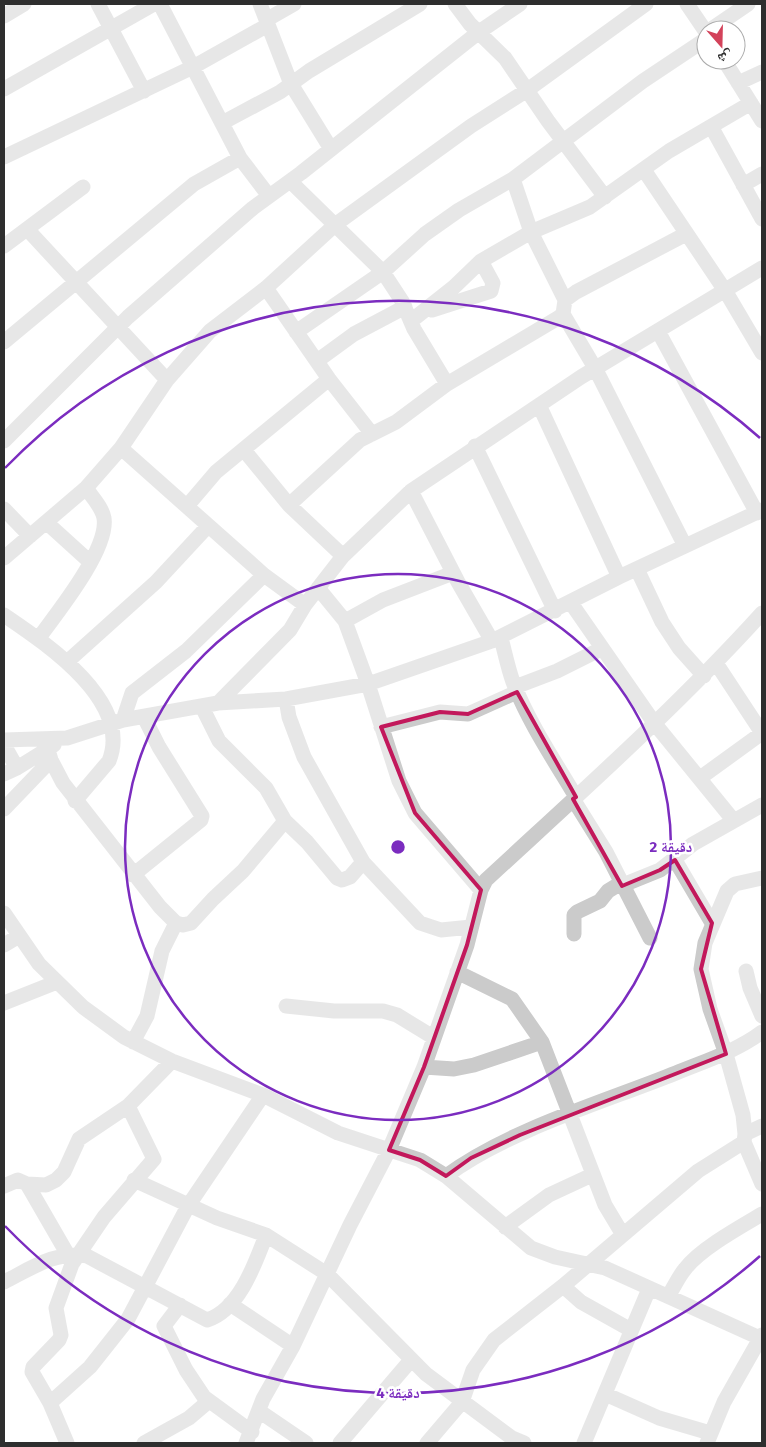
<svg xmlns="http://www.w3.org/2000/svg" width="766" height="1447" font-family="'Fira Sans','Noto Naskh Arabic',sans-serif">
	<rect width="100%" height="100%" fill="#fff"/>
	<g fill="none" stroke-linecap="round" stroke-linejoin="round">
		<path stroke="#cbcbcb" stroke-width="15" d="M 98,4 L 144,91
			M 160,4 L 240,158 L 269,196
			M 260,4 L 291,84 L 331,149
			M 455,4 L 470,24 L 505,58 L 548,121 L 605,197
			M 687,4 L 706,32
			M 4,16 L 24,4
			M 266,20 L 294,4
			M 710,30 L 748,4
			M 724,60 L 762,121
			M 738,83 L 762,72
			M 4,89 L 154,4
			M 222,123 L 280,92 L 309,71 L 420,4
			M 712,128 L 762,219
			M 4,157 L 193,67 L 268,25
			M 644,170 L 726,292 L 762,353
			M 513,179 L 531,232 L 565,300
			M 290,181 L 383,272 L 402,301 L 414,329 L 447,384
			M 743,185 L 762,174
			M 27,229 L 167,380
			M 4,246 L 83,187
			M 266,288 L 329,379 L 372,434
			M 432,310 L 491,291 L 493,283 L 481,261
			M 563,314 L 595,368 L 685,546
			M 411,321 L 454,287 L 481,261 L 531,232 L 590,207 L 669,151 L 751,103
			M 658,331 L 757,513
			M 296,332 L 383,272 L 425,234 L 459,210 L 513,179 L 643,81 L 706,39
			M 4,342 L 194,184 L 240,158
			M 317,361 L 354,334 L 405,307
			M 539,405 L 619,577
			M 4,441 L 128,317 L 253,208 L 301,173 L 479,32 L 520,4
			M 475,446 L 555,611
			M 121,448 L 264,575 L 305,605
			M 244,450 L 289,505 L 343,556
			M 411,491 L 458,582 L 492,641
			M 289,505 L 360,440 L 396,422 L 447,384 L 558,318 L 563,314 L 565,300 L 576,292 L 686,234
			M 187,506 L 216,472 L 329,379
			M 4,509 L 30,536
			M 47,523 L 90,562
			M 4,558 L 86,488 L 121,448 L 167,380 L 210,331 L 266,288 L 336,224 L 471,126 L 526,91 L 646,4
			M 637,569 L 662,622 L 679,648 L 704,676
			M 318,588 L 345,621 L 368,684 L 399,781 L 415,813 L 481,890
			M 571,603 L 655,724 L 734,821
			M 4,615 C 45,643 133,701 109,761 L 75,801
			M 345,621 L 383,600 L 453,573
			M 501,638 C 505,653 508,668 513,682 C 529,723 554,760 576,797
			M 38,639 C 57,613 109,549 104,518 C 102,507 92,497 86,488
			M 68,661 L 156,582 L 208,526
			M 716,663 L 762,733
			M 515,687 L 557,671 L 601,649
			M 286,699 L 289,717 L 304,757 L 363,862 L 420,923 L 441,930 L 471,927
			M 218,703 L 286,699 L 368,684 L 492,641 L 619,577 L 762,510
			M 202,707 L 219,741 L 266,788 L 285,821 L 307,842 L 337,878 L 342,880 L 350,877 L 363,862
			M 123,720 L 132,693 L 186,651 L 264,575
			M 381,727 L 440,712 L 468,714 L 517,692
			M 45,739 L 51,760 L 63,783 L 160,907 L 176,923 L 183,925 L 191,923 L 213,899 L 243,871 L 285,821
			M 4,740 L 67,738 L 123,720 L 218,703 L 290,630 L 305,605 L 343,556 L 411,491 L 581,377 L 762,268
			M 4,745 L 17,768
			M 4,774 L 17,768 L 54,745
			M 700,778 L 762,733
			M 573,799 L 606,852 L 650,938
			M 4,809 L 51,760
			M 675,860 L 712,923
			M 133,875 L 201,820 L 202,816 L 159,747 L 144,717
			M 762,878 L 735,884 L 727,891 L 705,943 L 701,969 L 710,1009 L 726,1054 L 743,1115 L 745,1134 L 744,1142 L 762,1184
			M 623,885 L 660,870 L 693,844 L 762,805
			M 4,913 L 39,964 L 83,1007 L 124,1037 L 172,1061 L 263,1095 L 338,1133 L 420,1160 L 446,1176 L 531,1248 L 555,1257 L 605,1268 L 762,1339
			M 574,934 L 574,915 L 577,912 L 600,901 L 608,891 L 621,883
			M 4,945 L 19,936
			M 746,971 L 750,988 L 762,1016
			M 457,972 L 512,999 L 542,1042 L 605,1205 L 623,1235
			M 4,1003 L 57,982
			M 286,1006 L 334,1011 L 383,1011 L 397,1015 L 433,1037
			M 133,1042 L 147,1016 L 162,951 L 176,923
			M 424,1067 L 454,1069 L 474,1065 L 542,1042
			M 745,1134 L 762,1126
			M 446,1176 C 508,1130 604,1102 676,1073 C 705,1061 737,1051 762,1032
			M 134,1180 L 217,1218 L 266,1235 L 327,1274 L 426,1374 L 512,1438 L 524,1443
			M 27,1184 L 68,1255
			M 4,1186 L 18,1180 L 27,1184 L 46,1185 L 56,1180 L 64,1172 L 79,1139 L 128,1106 L 172,1061
			M 505,1227 L 549,1195 L 592,1175
			M 4,1282 C 30,1269 57,1250 87,1256 L 207,1320 C 239,1310 255,1264 266,1235
			M 563,1286 L 581,1302 L 631,1330
			M 668,1296 C 674,1288 678,1277 685,1269 C 700,1249 740,1227 762,1214
			M 230,1304 L 293,1346
			M 180,1305 L 164,1326 L 186,1370 L 204,1397 L 252,1432
			M 605,1394 L 659,1418 L 710,1433
			M 50,1403 L 90,1367 L 128,1319 L 188,1206 L 263,1095
			M 259,1411 L 306,1443
			M 67,1443 L 50,1403 L 32,1372 L 33,1367 L 59,1340 L 61,1335 L 56,1308 L 72,1264 L 104,1217 L 154,1159 L 128,1106
			M 144,1443 L 189,1418 L 209,1401
			M 246,1443 L 263,1399 L 293,1346 L 350,1225 L 389,1150 L 424,1067 L 467,945 L 481,890 L 486,880 C 580,793 676,708 762,613
			M 340,1443 L 411,1360
			M 427,1443 L 462,1402 L 473,1370 L 494,1340 L 563,1286 L 698,1171 L 744,1142
			M 584,1443 L 649,1289
			M 707,1443 L 724,1402 L 762,1335"/>
	</g>
	<path d="M0 0H766V1447H0ZM 517,692 L 576,797 L 573,799 L 622,886 L 660,870 L 675,860 L 712,923 L 701,969 L 726,1054 L 520,1135 L 471,1158 L 446,1176 L 420,1160 L 389,1150 L 424,1067 L 467,945 L 481,890 L 415,813 L 381,727 L 440,712 L 468,714 Z" fill="#fff" fill-opacity=".55" fill-rule="evenodd"/>
	<path fill="none" stroke="#c2185b" stroke-width="4" stroke-linejoin="round" d="M 517,692 L 576,797 L 573,799 L 622,886 L 660,870 L 675,860 L 712,923 L 701,969 L 726,1054 L 520,1135 L 471,1158 L 446,1176 L 420,1160 L 389,1150 L 424,1067 L 467,945 L 481,890 L 415,813 L 381,727 L 440,712 L 468,714 Z"/>
	<g fill="none" stroke="#7b2cbf" stroke-width="2.5">
		<circle cx="398" cy="847" r="273"/>
		<path d="M760 1256A546 546 0 0 1 5 1226M5 468A546 546 0 0 1 760 438"/>
	</g>
	<circle cx="398" cy="847" r="8" fill="#7b2cbf" stroke="#fff" stroke-width="2.5"/>
	<g font-size="15" text-anchor="middle" font-weight="bold" fill="#7b2cbf" stroke="#fff" stroke-width="5" stroke-linejoin="round" paint-order="stroke">
		<text x="671" y="852">2 دقيقة</text>
		<text x="398" y="1398">4 دقيقة</text>
	</g>
	<rect width="766" height="1447" fill="none" stroke="#2e2e2e" stroke-width="10"/>
	<g transform="translate(721 45) rotate(160)"><circle r="24" fill="#ffffff" stroke="#ababab"/>
	<path d="M0-4L9 19L0 12L-9 19Z" fill="#d3425a"/>
	<text y="-8" font-size="14" font-weight="bold" text-anchor="middle" fill="#2e2e2e">ش</text>
	</g>
</svg>
